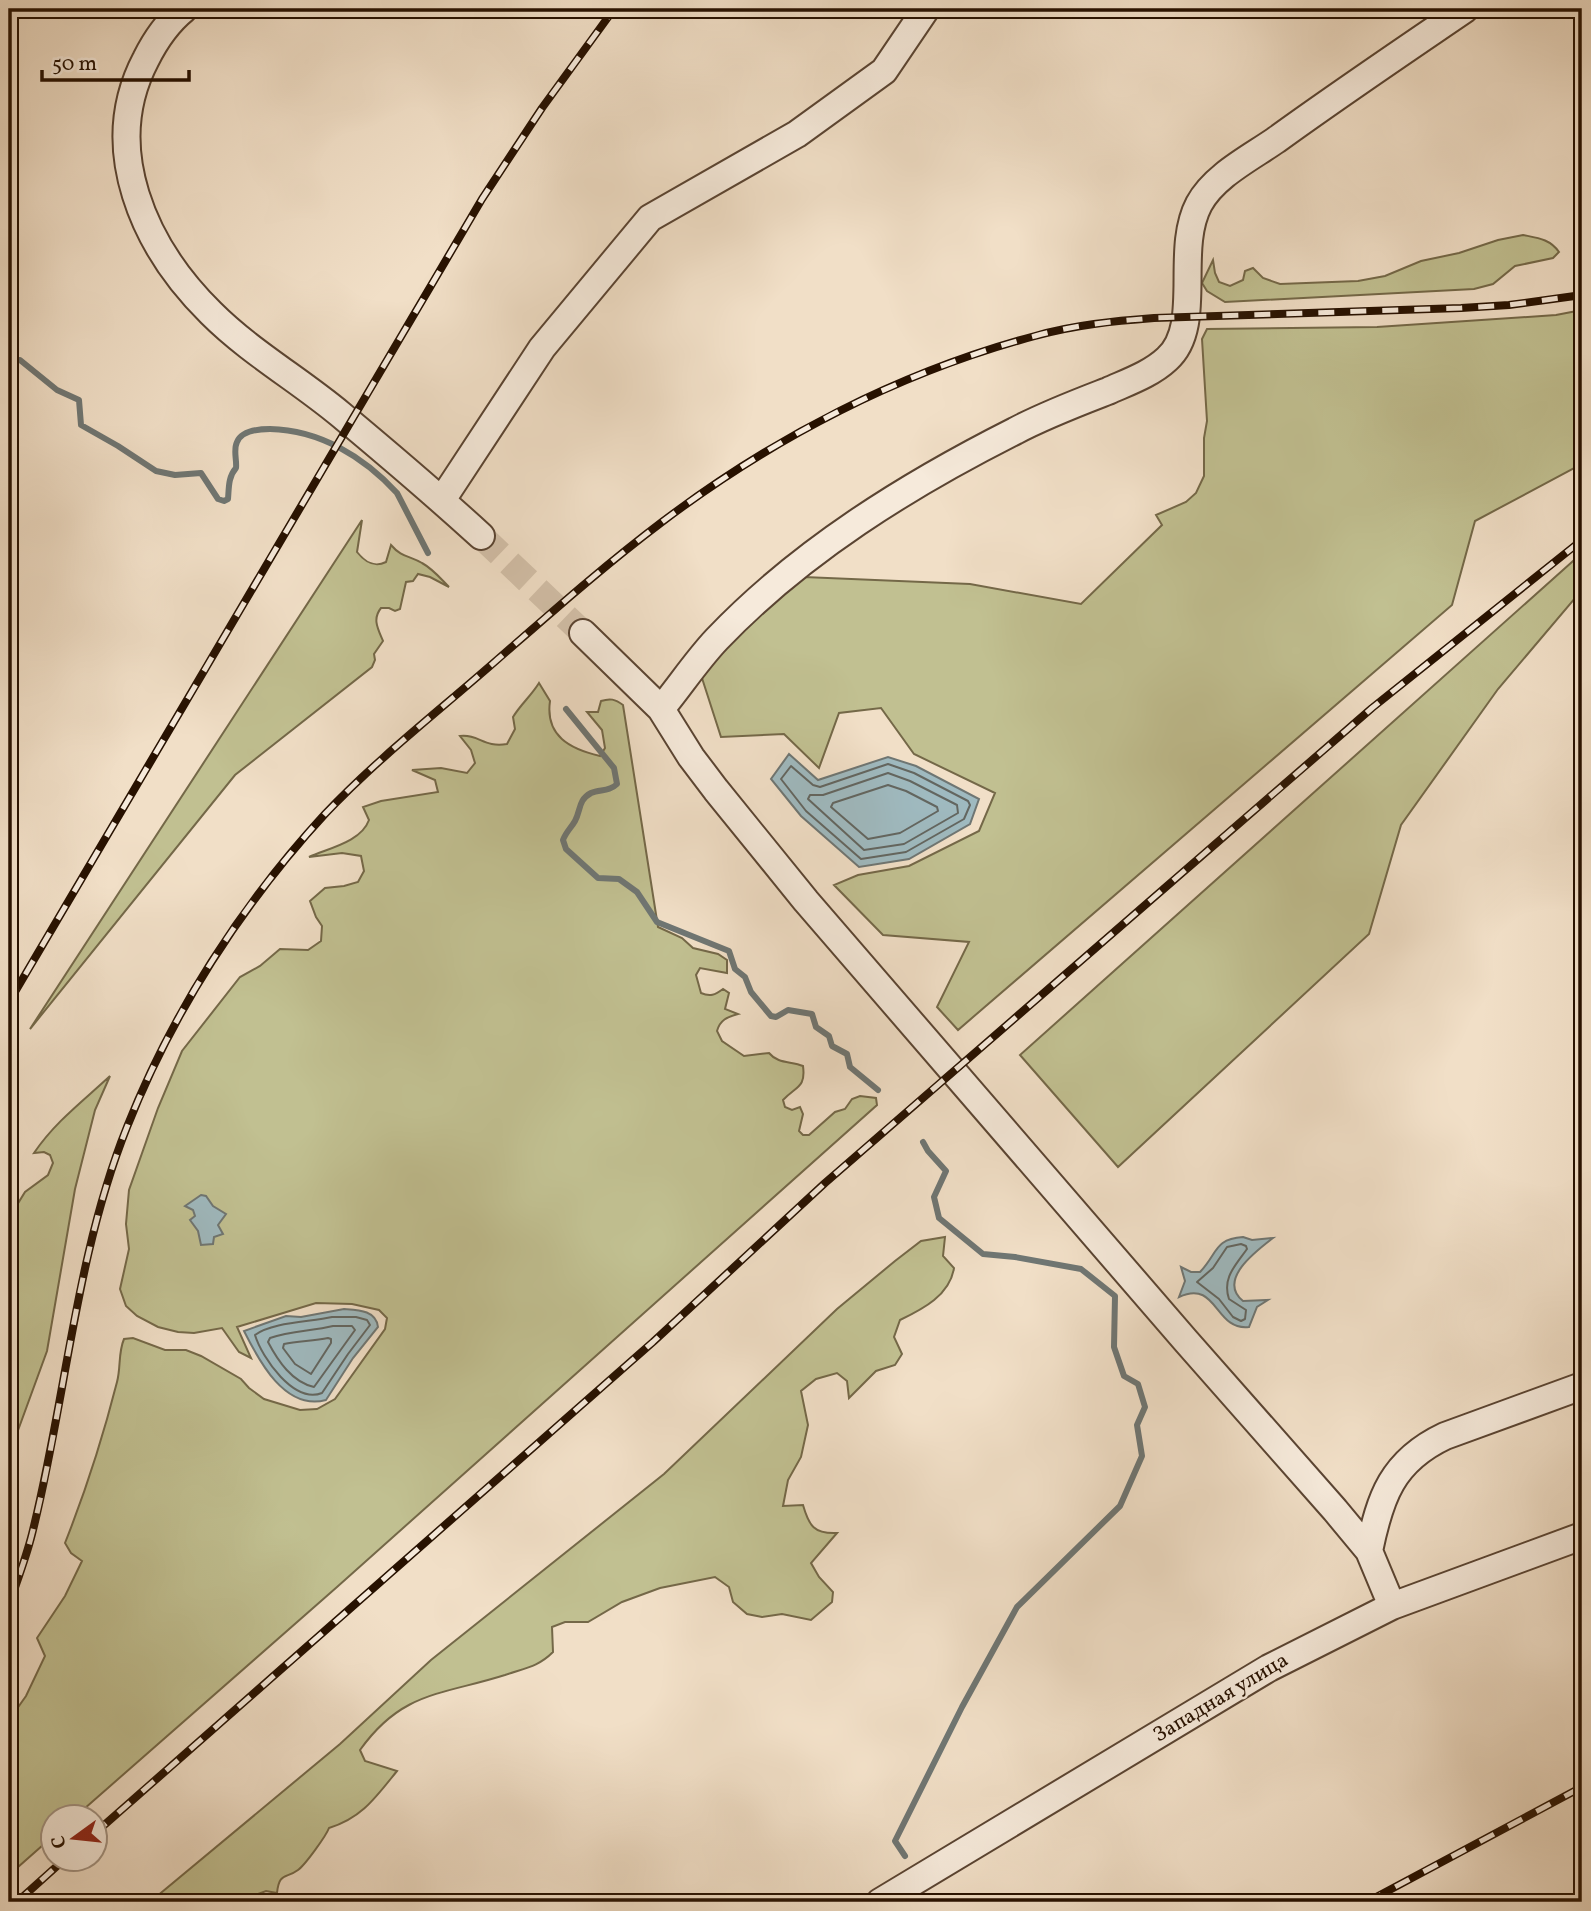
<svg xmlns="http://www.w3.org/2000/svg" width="1591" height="1911" font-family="Vollkorn,serif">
	<rect width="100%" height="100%" fill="#f1dfc7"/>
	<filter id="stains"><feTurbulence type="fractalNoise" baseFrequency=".00286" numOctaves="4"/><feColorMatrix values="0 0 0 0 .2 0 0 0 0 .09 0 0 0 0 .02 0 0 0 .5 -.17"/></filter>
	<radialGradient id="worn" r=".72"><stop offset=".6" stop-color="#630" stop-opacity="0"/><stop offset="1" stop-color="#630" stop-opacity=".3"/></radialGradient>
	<path fill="#c1c091" stroke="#746848" stroke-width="2" d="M 1523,235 C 1538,238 1550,239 1559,252 L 1553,258 L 1515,266 L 1493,284 L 1474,289 L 1225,302 L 1207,291 L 1202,283 L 1213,260 L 1215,273 L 1219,282 L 1230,286 L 1243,280 L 1245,271 L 1253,268 L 1263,278 L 1280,284 L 1358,281 L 1385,276 L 1421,261 L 1459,253 L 1498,240 Z
		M 1582,310 L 1582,464 L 1475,521 L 1452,605 L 958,1030 L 937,1007 L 969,942 L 883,935 L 834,885 L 858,875 L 909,866 L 979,831 L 995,793 L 914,754 L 881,708 L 839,713 L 819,768 L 784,734 L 721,737 L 701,675 L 742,625 L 804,577 L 970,584 L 1081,604 L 1162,525 L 1156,515 L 1186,502 L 1196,493 L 1204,476 L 1204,438 L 1207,421 L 1202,339 L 1207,329 L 1377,327 L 1556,315 Z
		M 362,520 L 357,552 C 365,562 374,568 386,562 L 391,545 C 401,557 410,556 422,563 C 433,569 441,579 449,587 L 430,577 L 418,574 L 413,581 L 406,582 L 400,609 L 395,611 L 389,608 L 381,608 C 372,619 378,629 383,641 L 374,654 L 375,660 L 372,667 L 235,775 L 30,1029 Z
		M 1582,553 L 1582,590 L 1498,689 L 1401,825 L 1369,934 L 1118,1167 L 1020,1055 Z
		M 539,683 L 550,701 C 545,736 570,749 600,756 L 605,748 L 602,730 L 587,712 L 598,712 L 601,701 C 610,698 615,699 623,705 L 658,927 L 682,938 L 693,948 L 718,954 L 727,960 L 727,973 L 700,968 L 696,975 L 701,993 C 710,997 715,995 723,989 L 729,993 L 725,1009 L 738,1014 C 727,1017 720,1020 717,1031 L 722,1041 L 744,1056 L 769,1053 C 778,1064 791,1061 803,1066 C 806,1088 796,1086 783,1100 L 785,1107 L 792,1110 L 800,1107 L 803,1114 L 799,1131 L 803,1135 L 809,1135 L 835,1112 L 845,1109 L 852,1099 L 860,1096 L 876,1098 L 877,1105 L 337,1587 L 76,1816 L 52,1816 L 52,1837 L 9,1875 L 9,1720 L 26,1696 L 45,1656 L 37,1638 L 65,1596 L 82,1561 L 71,1553 L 65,1543 C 86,1490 103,1437 117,1382 C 121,1367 118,1353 124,1339 L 133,1338 L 165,1350 L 186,1350 L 201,1356 L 241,1379 L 249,1388 L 264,1399 L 300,1410 L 317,1409 L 335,1399 L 385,1329 L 387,1318 L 379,1310 L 352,1304 L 316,1303 L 237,1327 L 251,1358 L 239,1352 L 222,1328 L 194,1333 L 178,1332 L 158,1327 L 137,1316 L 126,1306 L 120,1289 L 129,1249 L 126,1224 L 129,1190 L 158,1108 L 182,1051 L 240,977 L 260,966 L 280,949 L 308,950 L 321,941 L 322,926 L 316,917 L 310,901 L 325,888 L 344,886 L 358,882 L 364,871 L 361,856 L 342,853 L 309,857 C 329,848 361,842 369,820 L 363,807 L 381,801 L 438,792 L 435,780 L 412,770 L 441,768 L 467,773 L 475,763 L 471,750 L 460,736 C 479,734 484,748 507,744 L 515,729 L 513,717 C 521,704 531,696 539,683 Z
		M 110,1076 L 95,1110 L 75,1189 L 47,1351 L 9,1455 L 9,1218 L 25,1192 L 48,1175 L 53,1163 L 50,1155 L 44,1152 L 34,1153 C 55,1122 83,1101 110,1076 Z
		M 945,1237 L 943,1256 L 954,1268 C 950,1295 923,1309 900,1320 L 894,1337 L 902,1354 L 895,1365 L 876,1371 L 849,1398 L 847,1381 L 837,1373 L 816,1379 L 801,1391 L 808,1425 L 801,1457 L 788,1480 L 783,1506 L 803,1505 C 809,1526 814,1534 837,1533 L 811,1563 L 819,1577 L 833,1592 L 832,1602 L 811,1620 L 782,1614 L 762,1617 L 747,1614 L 733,1602 L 729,1587 L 715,1577 L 660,1588 L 622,1602 L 588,1622 L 565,1622 L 552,1627 L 553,1652 C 538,1667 525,1668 505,1675 C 442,1695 402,1691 360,1750 L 365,1761 L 397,1771 C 376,1797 362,1818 329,1828 C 326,1836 305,1865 298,1870 C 286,1879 279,1872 277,1893 L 266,1891 L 258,1894 L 257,1902 L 150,1902 L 340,1744 L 431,1660 L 664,1474 L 837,1309 L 895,1261 L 921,1241 Z"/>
	<path fill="#9fbac0" stroke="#6f7673" stroke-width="2" d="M 789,754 L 818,780 L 888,757 L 916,766 L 979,799 L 970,824 L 909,859 L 859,867 L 801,816 L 771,779 Z
		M 201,1195 L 206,1196 L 213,1206 L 226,1214 L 218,1225 L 223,1234 L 214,1237 L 213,1244 L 201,1245 L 198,1231 L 190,1220 L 195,1216 L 193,1210 L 185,1206 Z
		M 1243,1237 L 1252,1240 L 1273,1238 C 1256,1251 1217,1280 1243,1301 L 1268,1300 L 1257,1307 L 1249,1327 C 1214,1331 1218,1279 1179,1297 L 1185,1281 L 1181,1267 L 1191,1272 L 1200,1272 C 1218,1253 1214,1239 1243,1237 Z
		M 344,1309 C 358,1310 376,1310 378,1327 L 353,1358 L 326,1400 C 285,1411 259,1361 244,1331 L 286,1316 L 301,1317 Z"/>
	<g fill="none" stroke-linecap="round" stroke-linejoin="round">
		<path stroke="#636660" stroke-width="2" d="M 888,764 L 914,773 L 968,801 L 970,805 L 964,819 L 906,852 L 861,859 L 806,811 L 781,779 L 791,766 L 813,785 L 820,787 Z
			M 888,773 L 910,781 L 957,805 L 958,813 L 904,844 L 864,850 L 808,799 L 810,795 L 823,795 Z
			M 888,785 L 906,791 L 937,807 L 938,811 L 900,833 L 868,839 L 831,807 L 833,803 Z
			M 1241,1244 L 1246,1246 L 1247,1249 C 1235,1266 1222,1278 1229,1299 L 1246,1310 L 1245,1319 L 1241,1321 L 1233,1317 L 1219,1299 L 1197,1282 L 1213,1268 L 1227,1247 Z
			M 332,1317 L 356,1317 L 367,1320 L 370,1325 L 348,1354 L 322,1393 C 294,1404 262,1358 255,1335 C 272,1322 310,1322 332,1317 Z
			M 333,1326 L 352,1326 L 355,1330 L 314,1387 C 292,1382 278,1361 268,1342 L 270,1338 C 290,1331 312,1331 333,1326 Z
			M 328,1338 L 331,1339 L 331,1343 L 311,1374 L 295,1364 L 283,1348 L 284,1344 C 298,1341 313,1341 328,1338 Z"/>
		<path stroke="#6f7673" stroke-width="6" d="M 9,362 L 20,360 L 57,390 L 79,400 L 81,425 L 118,446 L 156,471 L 175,475 L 201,473 L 218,499 L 224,501 L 228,499 C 229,488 228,477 236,468 C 237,460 233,450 237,442 C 242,430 259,429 270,429 C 320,430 364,457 397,493 L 428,553
			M 566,709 L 614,768 L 617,784 C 609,792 600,789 591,793 C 578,800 581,810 575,821 C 571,828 566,832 563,840 L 566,849 L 598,878 L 619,879 L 637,892 L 657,922 L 729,951 L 735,969 L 745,977 L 751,992 L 771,1016 L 776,1017 L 788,1010 L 812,1014 L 816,1027 L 829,1036 L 832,1046 L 847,1054 L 850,1067 L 878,1090
			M 905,1856 L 895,1841 L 962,1707 L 1017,1607 L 1120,1506 L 1142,1456 L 1137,1425 L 1145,1407 L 1138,1384 L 1124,1376 L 1114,1347 L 1115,1296 L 1081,1269 L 1015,1257 L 983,1254 L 939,1218 L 934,1197 L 946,1171 L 928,1151 L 923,1142"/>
		<path stroke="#d3c0a9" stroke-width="26" stroke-dasharray="26 13" stroke-linecap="butt" d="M 481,536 L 583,633"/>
		<defs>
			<path id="minor" d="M 184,9 C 168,22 155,41 146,59 C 99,148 144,247 211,313 C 250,352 298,379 340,414 C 388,454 435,494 481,536
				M 442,500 L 542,348 L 650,218 L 797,134 L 884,71 L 926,9
				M 583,633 L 661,709 L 691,757 L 716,790 L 806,901 L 1186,1341 L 1335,1510 L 1369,1551 L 1392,1606
				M 661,709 C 680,686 697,660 717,639 C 801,551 908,485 1015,431 C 1045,415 1077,403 1108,391 C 1128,382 1151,374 1167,359 C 1204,326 1174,251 1199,204 C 1214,176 1250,158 1276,140 C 1338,95 1402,52 1465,9
				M 1369,1551 C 1380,1497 1392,1461 1445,1436 L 1582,1386
				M 880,1902 L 1269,1668 L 1392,1606 L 1582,1536"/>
		</defs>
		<use href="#minor" stroke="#5a4432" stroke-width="30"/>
		<use href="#minor" stroke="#f6eadb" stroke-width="26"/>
		<defs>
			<path id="rail" d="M 9,1002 L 482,199 L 542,108 L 614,9
				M 9,1605 C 17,1581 26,1558 32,1534 C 66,1399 75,1257 127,1127 C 172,1013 242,904 325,814 C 378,758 440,710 498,659 C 552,612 605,565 662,522 C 773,438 900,372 1035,336 C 1074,325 1114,321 1154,318 L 1461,308 L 1509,305 L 1582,295
				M 94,1834 L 653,1342 L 825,1183 L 1372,708 L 1582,540
				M 17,1902 L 66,1858
				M 1367,1902 L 1582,1787"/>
		</defs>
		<use href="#rail" stroke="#271100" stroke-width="8"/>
		<use href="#rail" stroke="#f6eadb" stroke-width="5" stroke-dasharray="16" stroke-linecap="butt"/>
	</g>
	<g text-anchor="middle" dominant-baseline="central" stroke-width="5" stroke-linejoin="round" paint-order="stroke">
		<g font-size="21" fill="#271100" stroke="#f6eadb">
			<text transform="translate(1221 1698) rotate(-31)">Западная улица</text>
		</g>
	</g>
	<rect width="1591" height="1911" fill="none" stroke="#f1dfc7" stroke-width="35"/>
	<rect x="10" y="10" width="1570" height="1890" fill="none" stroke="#271100" stroke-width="3.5"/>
	<rect x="18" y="18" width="1556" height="1876" fill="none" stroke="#271100" stroke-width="2"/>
	<g transform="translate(74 1838) rotate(255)"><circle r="33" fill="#f6eadb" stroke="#a39383" stroke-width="2"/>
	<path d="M0-5L12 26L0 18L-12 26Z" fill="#8f2418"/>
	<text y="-10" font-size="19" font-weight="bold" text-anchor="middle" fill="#271100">С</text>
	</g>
	<path d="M42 70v10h147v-10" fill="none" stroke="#271100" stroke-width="3.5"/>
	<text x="52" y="70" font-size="21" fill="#271100" stroke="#f6eadb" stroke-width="5" paint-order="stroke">50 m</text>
	<rect width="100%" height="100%" filter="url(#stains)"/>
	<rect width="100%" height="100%" fill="url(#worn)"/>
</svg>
